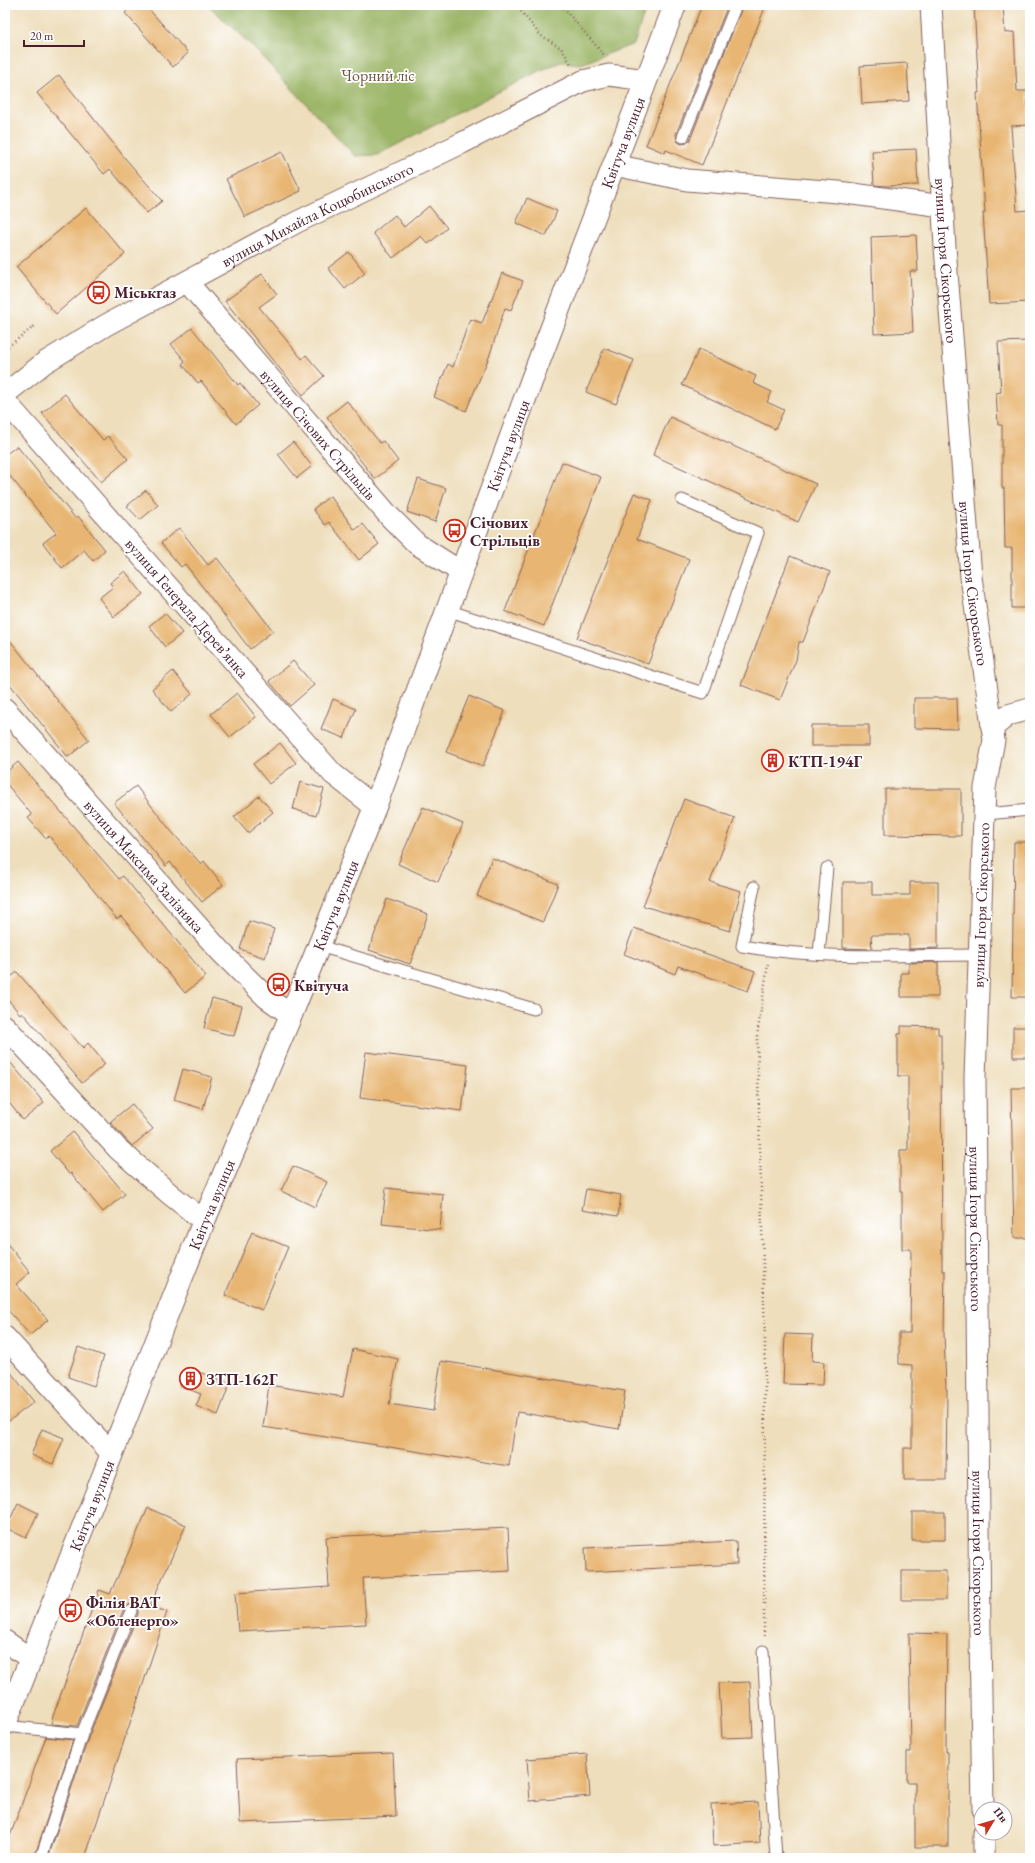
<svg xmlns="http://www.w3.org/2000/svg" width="1035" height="1863" font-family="'EB Garamond',serif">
	<rect width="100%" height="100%" fill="#fff"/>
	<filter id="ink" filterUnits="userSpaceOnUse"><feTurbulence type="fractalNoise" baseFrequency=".025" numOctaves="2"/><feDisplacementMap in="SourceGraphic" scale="8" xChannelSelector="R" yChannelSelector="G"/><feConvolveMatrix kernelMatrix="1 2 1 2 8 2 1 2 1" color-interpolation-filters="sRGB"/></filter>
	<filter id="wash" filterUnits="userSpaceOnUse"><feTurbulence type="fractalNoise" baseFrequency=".012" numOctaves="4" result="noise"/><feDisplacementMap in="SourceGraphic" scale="16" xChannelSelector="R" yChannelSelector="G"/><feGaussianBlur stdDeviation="0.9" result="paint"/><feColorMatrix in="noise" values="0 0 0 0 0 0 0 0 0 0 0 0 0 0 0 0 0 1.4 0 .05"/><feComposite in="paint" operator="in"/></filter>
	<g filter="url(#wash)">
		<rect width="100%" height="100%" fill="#eedebc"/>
		<path fill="#9cb668" stroke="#736a4a" d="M 208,5 L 647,5 L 634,44 L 581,64 L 561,62 L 541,70 L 377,155 L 355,156 L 251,45 Z"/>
		<g id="blocks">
			<path fill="#e8b672" d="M 133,5 L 145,5 L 188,53 L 173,67 L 125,13 Z
				M 702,5 L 728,5 L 676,134 L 677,141 L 681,144 L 687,143 L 690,140 L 743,5 L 766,5 L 702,165 L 666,150 L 665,153 L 646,145 Z
				M 974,5 L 1003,5 L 1005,33 L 1014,32 L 1017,91 L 1027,91 L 1029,125 L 1011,126 L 1017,211 L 1030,210 L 1030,302 L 989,304 L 983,213 L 985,213 L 977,93 L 979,93 Z
				M 907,63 L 909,101 L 862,104 L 860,66 Z
				M 59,75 L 124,157 L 162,201 L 147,213 L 110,169 L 104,174 L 37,93 Z
				M 916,149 L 918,185 L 887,186 L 874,185 L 872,151 Z
				M 282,152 L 301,191 L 245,217 L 226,179 Z
				M 527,198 L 557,211 L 546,236 L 516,223 Z
				M 429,206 L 447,228 L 428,244 L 421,236 L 393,258 L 373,233 L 395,215 L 404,227 Z
				M 86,208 L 125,254 L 56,314 L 16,267 Z
				M 916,235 L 918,271 L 910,271 L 913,332 L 874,334 L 871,237 Z
				M 349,252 L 365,273 L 345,289 L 328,268 Z
				M 502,273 L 523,281 L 511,310 L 505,308 L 489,357 L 466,411 L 434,397 L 448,364 L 453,367 L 470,319 L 482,323 Z
				M 262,274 L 277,294 L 259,307 L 302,359 L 306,355 L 324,376 L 303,395 L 274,362 L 225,301 Z
				M 192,328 L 238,385 L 240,383 L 258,405 L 236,424 L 201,381 L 198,383 L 182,364 L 185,361 L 171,344 Z
				M 1030,341 L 1030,608 L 1012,608 L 1012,548 L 1005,548 L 1004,488 L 1002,488 L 1002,425 L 998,425 L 996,393 L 1001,392 L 998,342 Z
				M 604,348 L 634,360 L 616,404 L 586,392 Z
				M 699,349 L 756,376 L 753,383 L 772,392 L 767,402 L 784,410 L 775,429 L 682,385 Z
				M 65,394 L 103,440 L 108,436 L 128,459 L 101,482 L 42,413 Z
				M 347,401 L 380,443 L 383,441 L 398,461 L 375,479 L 327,417 Z
				M 670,417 L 816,484 L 798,522 L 653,455 Z
				M 293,442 L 312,466 L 297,478 L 278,454 Z
				M 17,446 L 75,518 L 78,516 L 105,550 L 93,561 L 84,550 L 62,568 L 43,543 L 56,533 L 5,470 L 5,455 Z
				M 562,462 L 601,477 L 544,626 L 505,611 Z
				M 418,479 L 446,488 L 435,522 L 407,512 Z
				M 146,490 L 158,505 L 140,520 L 127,506 Z
				M 634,493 L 652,500 L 637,539 L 689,559 L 648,664 L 577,638 Z
				M 330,496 L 355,530 L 363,524 L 379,544 L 359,560 L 329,522 L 325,525 L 313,509 Z
				M 179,528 L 208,565 L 217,558 L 273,631 L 250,649 L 185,564 L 181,567 L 161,543 Z
				M 790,556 L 830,572 L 803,642 L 799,642 L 796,660 L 780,700 L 741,685 Z
				M 125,571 L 143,594 L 114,617 L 99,598 L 113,587 L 110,583 Z
				M 165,613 L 182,633 L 165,647 L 149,626 Z
				M 5,634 L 89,740 L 68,757 L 5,678 Z
				M 293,661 L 314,685 L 290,706 L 269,681 Z
				M 173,671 L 192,694 L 171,712 L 152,689 Z
				M 237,693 L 256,717 L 230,737 L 211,714 Z
				M 469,696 L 505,711 L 483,766 L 446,752 Z
				M 914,698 L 957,698 L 958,729 L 914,728 Z
				M 333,699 L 356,709 L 344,738 L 321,729 Z
				M 811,725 L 869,725 L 869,746 L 811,746 Z
				M 280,743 L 296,763 L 269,784 L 253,764 Z
				M 18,762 L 119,879 L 123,876 L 206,976 L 185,993 L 121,916 L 117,919 L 49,836 L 46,839 L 28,818 L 32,815 L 5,782 L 5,773 Z
				M 300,782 L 324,789 L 316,816 L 293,809 Z
				M 136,786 L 171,831 L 201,864 L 204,861 L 223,885 L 202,902 L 170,862 L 166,866 L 114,803 Z
				M 885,789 L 961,789 L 961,836 L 885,835 Z
				M 259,796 L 273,812 L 248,833 L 234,817 Z
				M 684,799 L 735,818 L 710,882 L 741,891 L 730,931 L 643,906 Z
				M 423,807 L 463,824 L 438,882 L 398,864 Z
				M 1014,842 L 1030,842 L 1030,997 L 1012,997 Z
				M 492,858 L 558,884 L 543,922 L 477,896 Z
				M 843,882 L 872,882 L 872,895 L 910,895 L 910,882 L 938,882 L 938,948 L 909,949 L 909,935 L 871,935 L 872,949 L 843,948 Z
				M 387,899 L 428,914 L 410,964 L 369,950 Z
				M 249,921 L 274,929 L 265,958 L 240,949 Z
				M 634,928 L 755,971 L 748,991 L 678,966 L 675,974 L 624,954 Z
				M 938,962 L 938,997 L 901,997 L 901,973 L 909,973 L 909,963 Z
				M 17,972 L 83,1048 L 88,1043 L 105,1064 L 82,1083 L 22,1012 L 20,1014 L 5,996 L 5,982 Z
				M 212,998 L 242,1006 L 234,1036 L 204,1028 Z
				M 901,1026 L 938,1027 L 938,1034 L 941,1034 L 942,1271 L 945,1271 L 944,1333 L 946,1389 L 947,1389 L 946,1480 L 904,1480 L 904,1448 L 912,1448 L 912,1365 L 899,1364 L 899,1333 L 910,1333 L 911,1249 L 902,1249 L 902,1191 L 900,1191 L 900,1150 L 908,1150 L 908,1076 L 898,1076 L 898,1034 L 901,1034 Z
				M 1013,1027 L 1030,1027 L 1030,1057 L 1013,1057 Z
				M 366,1052 L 468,1065 L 462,1111 L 360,1098 Z
				M 5,1056 L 44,1103 L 23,1120 L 5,1098 Z
				M 183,1069 L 212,1077 L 203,1109 L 174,1100 Z
				M 1011,1088 L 1030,1088 L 1030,1238 L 1014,1238 Z
				M 132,1104 L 153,1129 L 132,1146 L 110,1122 Z
				M 73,1132 L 125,1194 L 103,1212 L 71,1173 L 69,1174 L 50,1151 Z
				M 293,1166 L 327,1182 L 315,1207 L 281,1191 Z
				M 386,1188 L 443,1194 L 440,1230 L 382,1224 Z
				M 586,1189 L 621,1195 L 618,1216 L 582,1210 Z
				M 252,1232 L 288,1247 L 262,1310 L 225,1295 Z
				M 5,1241 L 30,1272 L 16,1284 L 48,1320 L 30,1335 L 5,1307 Z
				M 785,1334 L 813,1335 L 812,1361 L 824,1362 L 823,1385 L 783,1384 Z
				M 78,1347 L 104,1356 L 94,1386 L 68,1377 Z
				M 353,1349 L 398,1359 L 389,1404 L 433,1411 L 441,1361 L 625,1391 L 619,1429 L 517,1412 L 509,1466 L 263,1427 L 269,1385 L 343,1397 Z
				M 5,1365 L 34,1402 L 5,1424 Z
				M 187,1368 L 230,1383 L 218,1415 L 196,1406 L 201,1394 L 180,1386 Z
				M 42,1429 L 64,1438 L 53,1464 L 31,1455 Z
				M 18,1503 L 38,1513 L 26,1538 L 6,1528 Z
				M 148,1508 L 186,1525 L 150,1606 L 167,1612 L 85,1858 L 48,1858 L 89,1736 L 138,1614 L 138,1610 L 134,1605 L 130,1604 L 124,1608 L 77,1726 L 51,1724 L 53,1716 L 99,1590 L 110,1594 Z
				M 912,1512 L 945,1512 L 945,1540 L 912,1540 Z
				M 508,1528 L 510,1571 L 363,1578 L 366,1624 L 238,1631 L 235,1593 L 329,1587 L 326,1537 Z
				M 736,1541 L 737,1564 L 586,1572 L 585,1548 Z
				M 902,1571 L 946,1571 L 946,1600 L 902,1600 Z
				M 909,1633 L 947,1634 L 946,1752 L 948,1752 L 948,1847 L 915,1847 L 915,1782 L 907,1782 L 907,1752 L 911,1752 Z
				M 750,1682 L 753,1737 L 722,1738 L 719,1683 Z
				M 46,1737 L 73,1740 L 34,1858 L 5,1858 L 5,1850 Z
				M 393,1753 L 396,1816 L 240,1823 L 237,1759 Z
				M 587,1754 L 590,1796 L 530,1801 L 527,1759 Z
				M 758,1802 L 760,1843 L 713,1846 L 711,1804 Z"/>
		</g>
	</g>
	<g filter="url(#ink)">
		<use href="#blocks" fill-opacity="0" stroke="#83625e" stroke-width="1"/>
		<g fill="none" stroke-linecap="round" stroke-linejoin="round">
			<defs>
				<path id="service" d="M 683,137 L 736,5
					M 447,610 L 703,693 L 758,533 L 682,500
					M 985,814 L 1030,810
					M 754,887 L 742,946 C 820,960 901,955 979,955
					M 319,946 L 534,1009
					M 819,954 L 827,868
					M 763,1651 L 776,1858
					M 5,1726 L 82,1734
					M 41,1858 L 82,1734 L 131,1611"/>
				<g id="minor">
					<path id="s1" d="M 931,5 L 945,247 L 971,577 L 994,740 L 985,788 L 975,1078 L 980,1637 L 983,1809"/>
					<path d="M 614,165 L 687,180 L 838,192 L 943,206"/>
					<path id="s2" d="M 187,282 L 390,517 L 417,544 L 461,572"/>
					<path id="s3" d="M 5,394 L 44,363 L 106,325 L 297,222 L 462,143 L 583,81 L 609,75 L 646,80"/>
					<path d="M 5,401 L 333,774 L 375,807"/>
					<path id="s4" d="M 5,709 L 220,951 L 267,998 L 291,1015"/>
					<path d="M 992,728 L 1008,715 L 1030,709"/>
					<path d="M 5,1026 L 118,1149 L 171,1195 L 204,1221"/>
					<path d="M 5,1337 L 111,1453"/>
					<path d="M 5,1641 L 32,1660"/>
					<path d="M 984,1833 L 984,1858"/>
				</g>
				<g id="tertiary">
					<path id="s5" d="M 5,1724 L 204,1221 L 291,1015 L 375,807 L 531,382 L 675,5"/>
				</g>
			</defs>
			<use href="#service" stroke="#83625e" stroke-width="13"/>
			<use href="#minor" stroke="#83625e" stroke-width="23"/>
			<use href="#tertiary" stroke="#83625e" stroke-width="24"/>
			<path stroke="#83625e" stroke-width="2.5" stroke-dasharray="1 3" stroke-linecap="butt" d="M 516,5 L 540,35 L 561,48 L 571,64
				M 561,5 L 604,55
				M 5,349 L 36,325
				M 764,1636 L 765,1341 L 757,1036 L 768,964"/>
			<use href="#service" stroke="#fff" stroke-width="11"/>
			<use href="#minor" stroke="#fff" stroke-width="21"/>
			<use href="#tertiary" stroke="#fff" stroke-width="22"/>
		</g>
	</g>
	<defs>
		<symbol id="bus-ring" viewBox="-11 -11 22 22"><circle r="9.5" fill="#fff" stroke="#c8321e" stroke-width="1.5"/><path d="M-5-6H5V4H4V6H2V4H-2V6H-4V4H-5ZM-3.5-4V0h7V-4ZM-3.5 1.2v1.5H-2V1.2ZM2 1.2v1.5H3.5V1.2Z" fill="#c8321e"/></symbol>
		<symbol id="building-ring" viewBox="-11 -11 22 22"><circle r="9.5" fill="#fff" stroke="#c8321e" stroke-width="1.5"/><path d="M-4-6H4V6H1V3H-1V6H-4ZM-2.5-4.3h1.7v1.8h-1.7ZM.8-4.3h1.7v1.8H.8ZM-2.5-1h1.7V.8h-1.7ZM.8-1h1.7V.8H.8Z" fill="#c8321e"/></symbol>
	</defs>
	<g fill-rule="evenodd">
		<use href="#bus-ring" x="86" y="280" width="25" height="25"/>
		<use href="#bus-ring" x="442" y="518" width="25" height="25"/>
		<use href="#building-ring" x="760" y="748" width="25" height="25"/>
		<use href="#bus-ring" x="266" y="972" width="25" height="25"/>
		<use href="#building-ring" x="178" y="1366" width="25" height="25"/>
		<use href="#bus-ring" x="58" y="1598" width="25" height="25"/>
	</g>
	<g text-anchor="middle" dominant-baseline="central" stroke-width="3.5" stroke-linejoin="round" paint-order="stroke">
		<g font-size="16" fill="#6f5542" stroke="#fff">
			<text x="378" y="75">Чорний ліс</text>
		</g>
		<g font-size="16" fill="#4a1f2b" stroke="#fff">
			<text stroke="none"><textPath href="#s5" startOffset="1698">Квітуча вулиця</textPath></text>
			<text stroke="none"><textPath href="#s3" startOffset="361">вулиця Михайла Коцюбинського</textPath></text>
			<text stroke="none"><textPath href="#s1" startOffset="256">вулиця Ігоря Сікорського</textPath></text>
			<text stroke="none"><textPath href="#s2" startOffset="201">вулиця Січових Стрільців</textPath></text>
			<text stroke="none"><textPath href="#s5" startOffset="1374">Квітуча вулиця</textPath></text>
			<text stroke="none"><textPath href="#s1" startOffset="580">вулиця Ігоря Сікорського</textPath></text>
			<text transform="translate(187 608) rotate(49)">вулиця Генерала Деревʼянка</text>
			<text stroke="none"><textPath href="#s4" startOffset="210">вулиця Максима Залізняка</textPath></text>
			<text transform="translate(981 905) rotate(-88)">вулиця Ігоря Сікорського</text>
			<text stroke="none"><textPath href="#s5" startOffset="883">Квітуча вулиця</textPath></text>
			<text stroke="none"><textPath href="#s5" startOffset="559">Квітуча вулиця</textPath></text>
			<text stroke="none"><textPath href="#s1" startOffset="1228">вулиця Ігоря Сікорського</textPath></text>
			<text stroke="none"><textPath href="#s5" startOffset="235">Квітуча вулиця</textPath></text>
			<text stroke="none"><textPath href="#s1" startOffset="1552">вулиця Ігоря Сікорського</textPath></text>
		</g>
		<g font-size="16" font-weight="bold" fill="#4a1f2b" stroke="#fff" text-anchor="start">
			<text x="114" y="292">Міськгаз</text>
			<text x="470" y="522">Січових<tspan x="470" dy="18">Стрільців</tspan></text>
			<text x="788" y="761">КТП-194Г</text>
			<text x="294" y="985">Квітуча</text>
			<text x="206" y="1379">ЗТП-162Г</text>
			<text x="86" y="1602">Філія ВАТ<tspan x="86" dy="18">«Обленерго»</tspan></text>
		</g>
	</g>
	<rect width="1035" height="1863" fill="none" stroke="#fff" stroke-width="20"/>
	<g transform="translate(993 1821) rotate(52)"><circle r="19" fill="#ffffff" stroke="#b7a5aa"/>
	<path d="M0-3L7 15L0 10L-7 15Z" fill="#c8321e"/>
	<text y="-6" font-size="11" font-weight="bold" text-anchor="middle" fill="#4a1f2b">Пн</text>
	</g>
	<path d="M24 40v6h60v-6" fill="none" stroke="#4a1f2b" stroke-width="2"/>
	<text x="30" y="40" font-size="12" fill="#4a1f2b" stroke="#ffffff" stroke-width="3" paint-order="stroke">20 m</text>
</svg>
